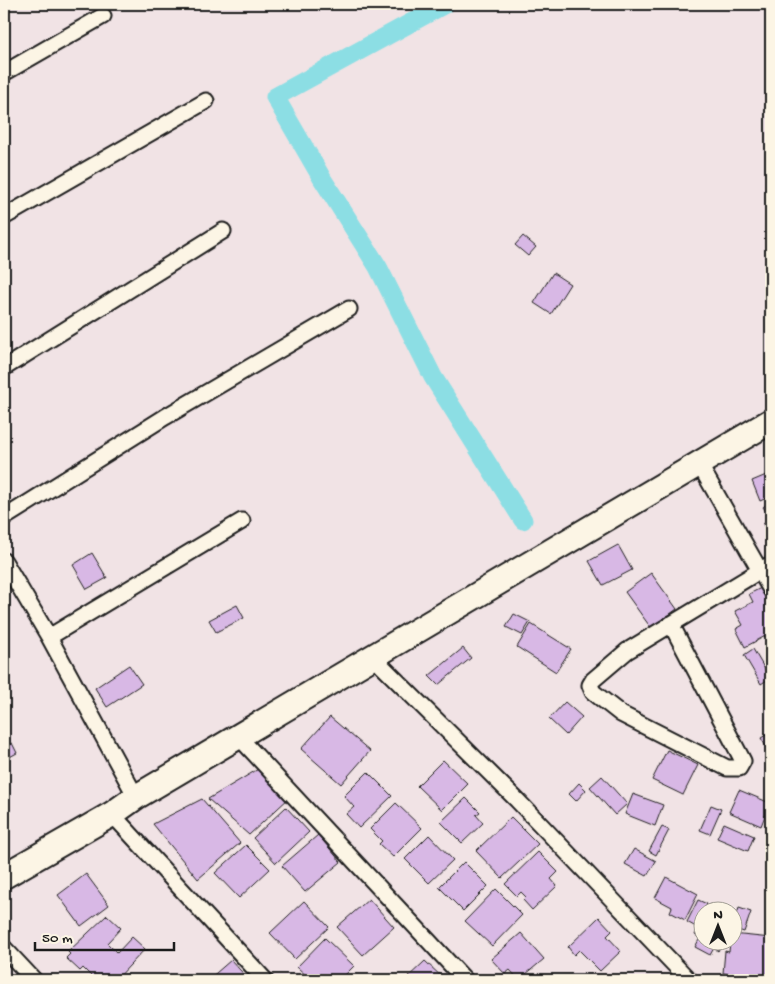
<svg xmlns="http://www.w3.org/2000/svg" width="775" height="984" font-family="'Gochi Hand',sans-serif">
	<rect width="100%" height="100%" fill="#f1e3e5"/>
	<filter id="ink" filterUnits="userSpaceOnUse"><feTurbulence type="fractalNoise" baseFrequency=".02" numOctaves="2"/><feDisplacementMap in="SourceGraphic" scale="10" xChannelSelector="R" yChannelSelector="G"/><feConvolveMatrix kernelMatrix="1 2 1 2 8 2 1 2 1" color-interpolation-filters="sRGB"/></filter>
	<g filter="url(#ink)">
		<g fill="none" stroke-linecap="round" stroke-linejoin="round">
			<path stroke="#8cdee4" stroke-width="19" d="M 445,4 L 275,97 L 323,180 L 378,267 L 433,377 L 523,520"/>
		</g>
		<path fill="#d8b8e5" stroke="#1c1c1c" d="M 523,236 L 536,247 L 528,256 L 515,245 Z
			M 553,273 L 570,284 L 551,314 L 534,303 Z
			M 771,473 L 771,496 L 760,501 L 752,481 Z
			M 771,501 L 771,518 L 763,507 Z
			M 771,519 L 771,539 L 763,524 Z
			M 618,545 L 632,570 L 603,585 L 589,561 Z
			M 92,553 L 107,578 L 87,589 L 73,565 Z
			M 651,573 L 677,609 L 651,628 L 625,592 Z
			M 763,587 L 771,602 L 771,633 L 745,647 L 736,629 L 743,625 L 735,611 L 753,602 L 749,594 Z
			M 237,605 L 244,618 L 216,632 L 209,620 Z
			M 514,614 L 530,622 L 522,635 L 506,627 Z
			M 531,624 L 571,649 L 556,672 L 517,647 Z
			M 463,648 L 471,658 L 438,685 L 429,676 Z
			M 753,649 L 770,678 L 761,684 L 744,655 Z
			M 129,665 L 142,684 L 107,707 L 95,688 Z
			M 565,702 L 582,717 L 566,735 L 549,719 Z
			M 330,717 L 370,751 L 341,784 L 301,749 Z
			M 771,732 L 771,755 L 761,738 Z
			M 12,743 L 17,753 L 4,760 L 4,747 Z
			M 667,750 L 698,765 L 683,795 L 652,780 Z
			M 443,760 L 468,784 L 442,810 L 417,786 Z
			M 260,768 L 290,797 L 249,835 L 208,799 Z
			M 368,772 L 392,796 L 359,828 L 346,814 L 354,807 L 344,796 Z
			M 602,776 L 627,804 L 615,815 L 590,787 Z
			M 579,783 L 586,790 L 576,801 L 569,794 Z
			M 739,790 L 770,803 L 761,826 L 729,812 Z
			M 633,794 L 663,805 L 655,826 L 625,814 Z
			M 466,798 L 480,812 L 476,815 L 483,823 L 462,843 L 441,822 Z
			M 202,799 L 240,843 L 198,879 L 153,824 Z
			M 396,803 L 422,828 L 393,857 L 379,844 L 382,841 L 370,829 Z
			M 711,805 L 721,809 L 710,834 L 700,830 Z
			M 286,807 L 309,832 L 276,863 L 253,838 Z
			M 511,817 L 538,844 L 502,878 L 476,851 Z
			M 724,823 L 754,836 L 748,851 L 717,838 Z
			M 662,827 L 669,830 L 656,855 L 649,851 Z
			M 318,835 L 341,862 L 305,892 L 282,866 Z
			M 429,835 L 453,860 L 429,883 L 405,859 Z
			M 246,845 L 270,869 L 239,898 L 215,873 Z
			M 634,849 L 656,861 L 647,876 L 625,864 Z
			M 538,852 L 558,872 L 551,879 L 557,886 L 532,910 L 523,900 L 526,897 L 521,892 L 517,896 L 505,884 Z
			M 464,862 L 488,886 L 463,911 L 439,887 Z
			M 86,874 L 109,905 L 81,926 L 58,895 Z
			M 666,877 L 698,894 L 685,920 L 670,912 L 672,907 L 655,898 Z
			M 496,889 L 522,915 L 492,946 L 465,921 Z
			M 369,899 L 394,927 L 363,955 L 337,927 Z
			M 698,900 L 707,904 L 696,927 L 687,922 Z
			M 304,901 L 329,927 L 295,959 L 270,933 Z
			M 710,904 L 726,912 L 706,912 Z
			M 739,908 L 751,912 L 744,932 L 732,928 Z
			M 107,915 L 121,928 L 107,943 L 117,953 L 132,937 L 145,949 L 116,980 L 91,980 L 93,978 L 83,968 L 80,971 L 66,958 L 70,954 L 68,952 Z
			M 599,917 L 612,931 L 607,936 L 621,951 L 600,971 L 579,950 L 574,955 L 568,947 Z
			M 702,919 L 702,942 L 723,942 L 718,951 L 714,948 L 710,955 L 695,947 L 700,938 L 695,935 Z
			M 521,933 L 544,959 L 519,980 L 510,970 L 505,974 L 491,959 Z
			M 732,934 L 771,938 L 770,980 L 730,980 L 730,974 L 723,973 L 725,951 L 729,952 L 730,942 L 732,942 Z
			M 325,938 L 354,966 L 340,980 L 311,980 L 297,967 Z
			M 231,960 L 249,980 L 208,980 Z
			M 425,961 L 445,980 L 405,980 Z"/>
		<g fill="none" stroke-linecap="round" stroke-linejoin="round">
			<defs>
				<path id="street" d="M 4,73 L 103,16
					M 4,217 L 206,101
					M 4,368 L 223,231
					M 698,462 L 771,590
					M 4,518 L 165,417 L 349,309
					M 4,561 L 49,637 L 136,797
					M 671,624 L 743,761 L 739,768 L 727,768 L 621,714 L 593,692 L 590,685 L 593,680 L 627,651 L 771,564
					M 49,637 L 242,521
					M 372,656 L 517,800 L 689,980
					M 238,736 L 465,980
					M 112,814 L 265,980
					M 4,948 L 34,980"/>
				<path id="primary" d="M 4,876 L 112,814 L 136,797 L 771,421"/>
			</defs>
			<use href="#street" stroke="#1c1c1c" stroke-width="19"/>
			<use href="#primary" stroke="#1c1c1c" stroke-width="28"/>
			<use href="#street" stroke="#fcf5e5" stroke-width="15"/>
			<use href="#primary" stroke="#fcf5e5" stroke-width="24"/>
		</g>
	</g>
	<rect width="775" height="984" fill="none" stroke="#fcf5e5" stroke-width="20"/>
	<rect x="10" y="10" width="755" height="964" fill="none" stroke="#1c1c1c" stroke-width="2" filter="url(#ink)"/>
	<g transform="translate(718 926)"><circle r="24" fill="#fcf5e5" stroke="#a29e95"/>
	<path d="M0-4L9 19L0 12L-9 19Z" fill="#1c1c1c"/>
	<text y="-8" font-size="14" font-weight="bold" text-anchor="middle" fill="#1c1c1c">N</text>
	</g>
	<path d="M35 942v8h139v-8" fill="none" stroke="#1c1c1c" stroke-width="2.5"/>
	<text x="42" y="942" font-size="15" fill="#1c1c1c" stroke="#fcf5e5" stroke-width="4" paint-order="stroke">50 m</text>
</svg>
